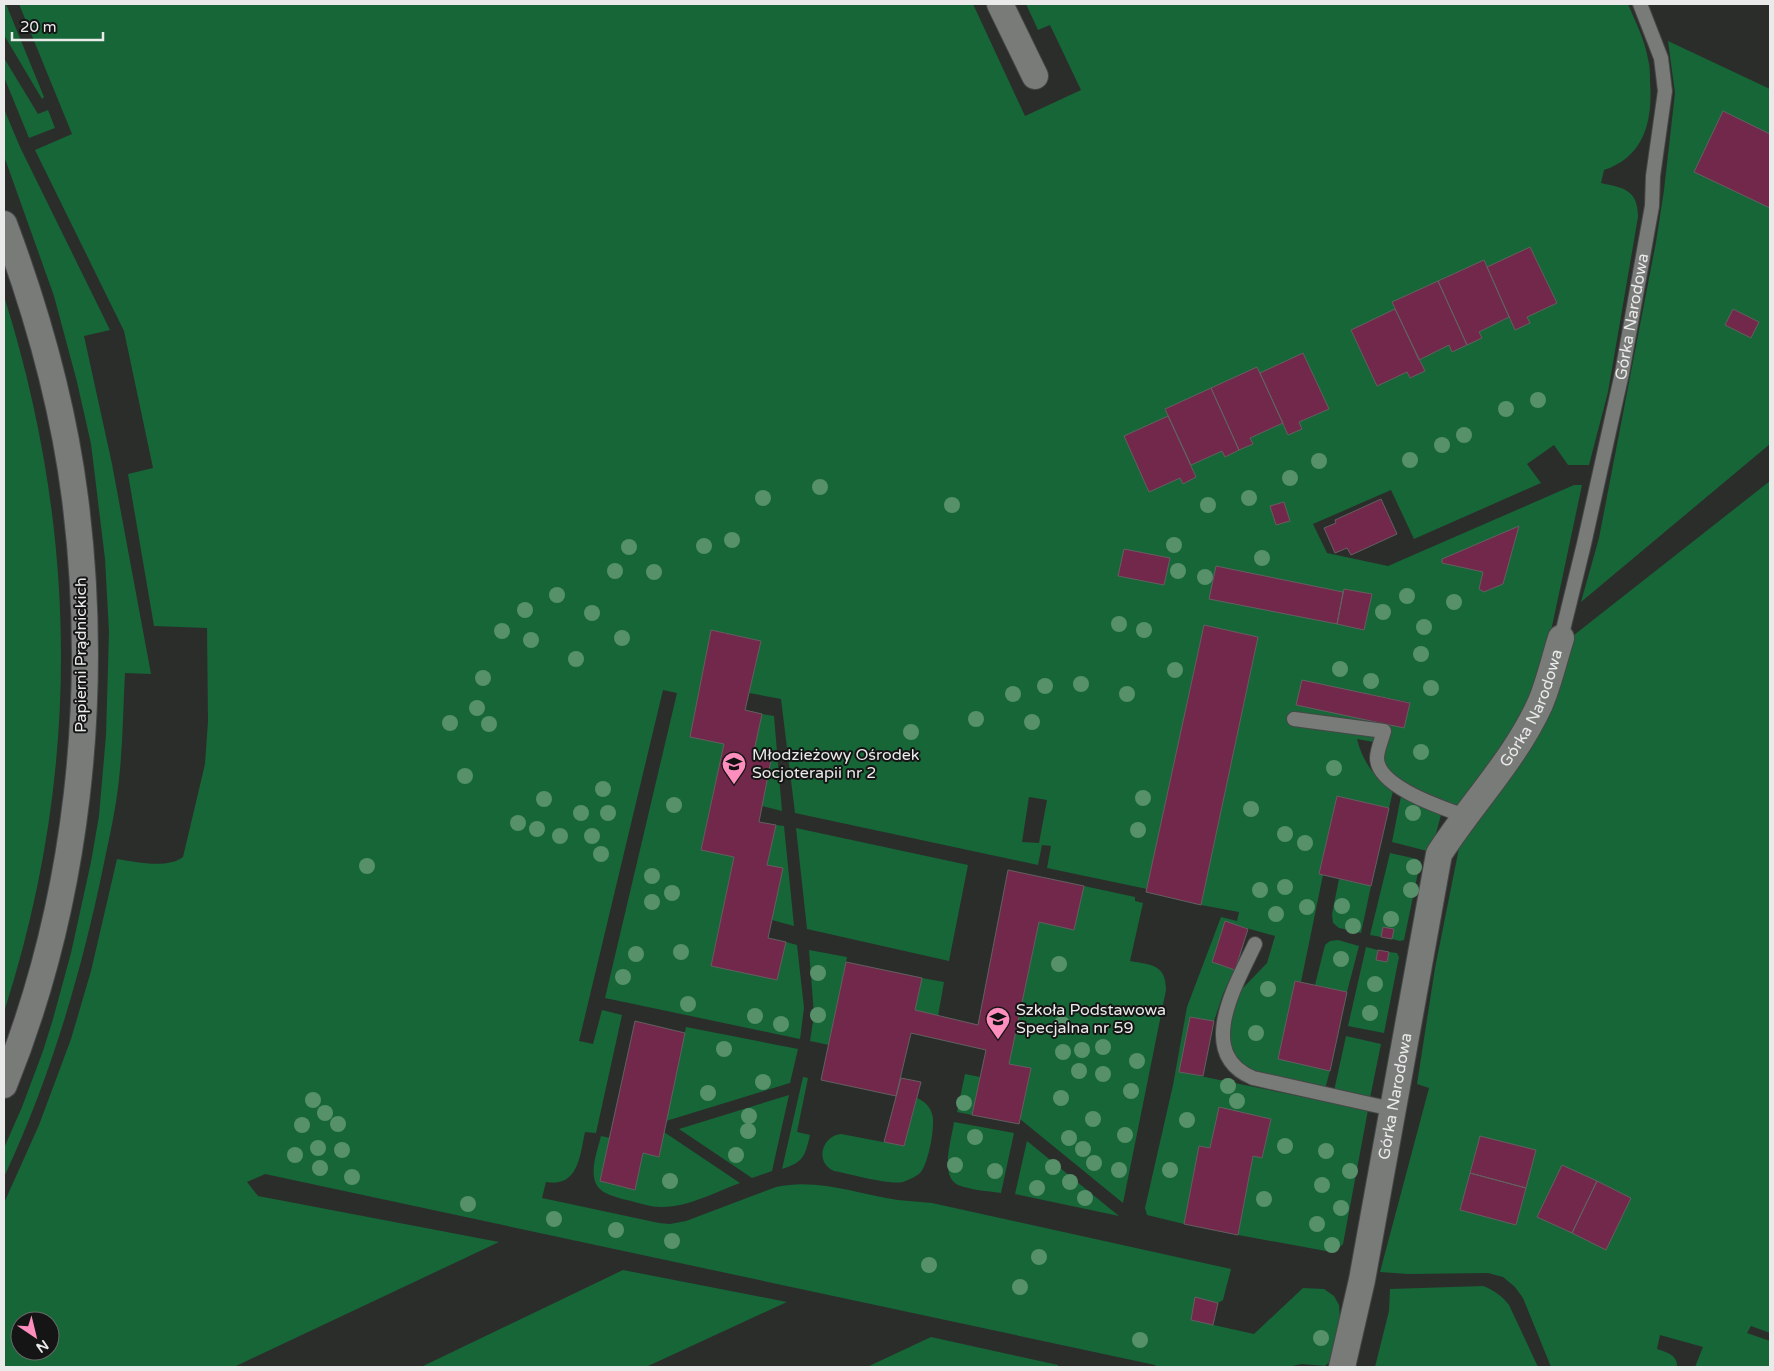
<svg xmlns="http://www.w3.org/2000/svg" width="1774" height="1371" font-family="'Varela Round',sans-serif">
	<rect width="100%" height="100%" fill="#2b2d2b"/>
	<path fill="#166637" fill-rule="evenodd" d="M 4,4 L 6,4 L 44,97 L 42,99 L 4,35 Z
		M 19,4 L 973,4 L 1025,116 L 1081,90 L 1050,25 L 1038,30 L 1026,4 L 1628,4 C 1635,21 1645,40 1648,59 C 1650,66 1650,74 1650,82 C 1653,121 1644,157 1604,170 L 1601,183 C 1623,188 1638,189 1638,217 L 1608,392 L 1589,465 L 1568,465 L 1554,445 L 1527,464 L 1541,483 L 1414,539 L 1391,490 L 1313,524 L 1327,553 L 1388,566 L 1574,485 L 1582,485 L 1544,664 L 1508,749 L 1462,807 C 1441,800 1386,786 1383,760 C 1383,755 1384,749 1385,744 L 1357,739 C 1362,760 1375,779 1393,791 L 1389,808 L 1337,796 L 1319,874 L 1323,875 L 1301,982 L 1295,981 L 1278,1059 L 1330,1071 L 1325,1089 L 1257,1073 L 1243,1064 L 1233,1053 L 1229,1039 L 1230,1023 L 1240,991 L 1267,963 L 1275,936 L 1225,922 L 1212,961 L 1235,970 L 1223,994 L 1214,1021 L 1190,1017 L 1180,1072 L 1368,1110 L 1343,1244 C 1337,1250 1333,1251 1326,1251 L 1238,1235 L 1253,1156 L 1262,1158 L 1271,1120 L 1210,1148 L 1199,1146 L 1184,1224 L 1147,1215 L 1145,1208 L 1173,1085 L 1187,1007 L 1221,917 L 1237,921 L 1239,912 L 1201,905 L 1258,637 L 1204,625 L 1147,889 L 1047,868 L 1051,846 L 1042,845 L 1038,865 L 795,813 L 781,699 L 749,693 L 761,641 L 712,630 L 690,736 L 724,744 L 701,849 L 734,857 L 711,965 L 777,980 L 786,942 L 797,945 L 804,1008 L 800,1039 L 605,998 L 677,693 L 663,690 L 579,1041 L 593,1044 L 602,1010 L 622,1015 L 596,1133 L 585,1132 C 580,1154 579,1188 546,1182 L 542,1198 L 659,1223 L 670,1224 L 686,1221 L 776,1187 C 818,1178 857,1194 898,1200 C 909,1201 921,1202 932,1203 L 1231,1269 L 1223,1300 L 1218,1303 L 1195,1298 L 1191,1320 L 1254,1334 L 1303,1288 L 1324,1289 L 1334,1296 L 1339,1305 L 1340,1318 L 1333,1359 L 1325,1366 L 1302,1364 L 1287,1367 L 1157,1367 L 1155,1365 L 265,1174 L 247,1182 L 258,1196 L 499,1242 L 234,1367 L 4,1367 L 4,1203 L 39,1125 L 71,1039 L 91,971 L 117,859 C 136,862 167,869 183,857 L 205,764 L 208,721 L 207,628 L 154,626 L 128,474 L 153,468 L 124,331 L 35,150 L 72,134 ZM 1302,681 L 1409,702 L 1404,727 L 1297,705 ZM 1029,797 L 1047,800 L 1039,843 L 1022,842 ZM 20,1321 L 50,1321 L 50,1351 L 20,1351 Z
		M 1668,41 L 1770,89 L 1770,444 L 1581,602 L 1599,538 L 1656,242 L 1664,190 L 1675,93 Z
		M 4,58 L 38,114 L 48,110 L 55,128 L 29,138 L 4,77 Z
		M 4,109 L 20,147 L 110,330 L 84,336 L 112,464 L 151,674 L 125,673 C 123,708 123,744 119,779 C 116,809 109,839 103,868 C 81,974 50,1079 4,1177 L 4,1148 L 22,1107 L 43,1051 L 53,1019 L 71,953 L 91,862 L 99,816 L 106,735 L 109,632 L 105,559 L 91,444 L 77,382 L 54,296 L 4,156 Z
		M 4,296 C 79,534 81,774 4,1012 Z
		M 1770,481 L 1770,1333 L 1751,1326 L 1747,1333 L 1770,1341 L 1770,1367 L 1695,1367 L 1703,1347 L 1660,1335 L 1657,1349 C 1666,1352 1678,1355 1677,1367 L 1551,1367 L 1523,1298 L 1515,1287 L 1503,1277 L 1488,1273 L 1408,1274 L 1380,1272 L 1429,1088 L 1417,1084 L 1435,968 L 1459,848 L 1505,785 L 1560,686 L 1574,635 Z
		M 762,714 L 774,716 L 782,811 L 762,806 L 772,756 L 754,751 Z
		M 1401,796 L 1437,811 L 1441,815 L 1431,852 L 1392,842 Z
		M 776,825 L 784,826 L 794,926 L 772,920 L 767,865 Z
		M 796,828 L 968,865 L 949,961 L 807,929 Z
		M 1390,853 L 1417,859 L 1420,863 L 1404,940 L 1400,941 L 1392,939 L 1394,929 L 1383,927 L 1381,937 L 1370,935 Z
		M 1339,879 L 1371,886 L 1361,933 L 1339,928 L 1333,923 L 1332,914 Z
		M 1084,886 L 1135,897 L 1135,901 L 1143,903 L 1130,961 C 1151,965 1166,964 1166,990 L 1123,1203 L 1020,1119 L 1031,1069 L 1009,1064 L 1039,922 L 1074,930 Z
		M 1338,940 L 1359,946 L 1347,992 L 1315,985 L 1325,945 L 1330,941 Z
		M 1366,947 L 1378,950 L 1376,959 L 1387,962 L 1389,952 L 1397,953 L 1399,957 L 1384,1033 L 1348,1026 Z
		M 809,950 L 847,957 L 829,1045 L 810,1041 L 814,1015 Z
		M 922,978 L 944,982 L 938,1016 L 915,1010 Z
		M 686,1027 L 798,1049 L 790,1083 L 666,1121 Z
		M 1346,1036 L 1381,1044 L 1370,1098 L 1334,1091 Z
		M 965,1074 L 980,1077 L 972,1115 L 957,1112 Z
		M 803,1077 L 808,1078 L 797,1132 L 810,1135 C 805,1156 804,1162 782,1169 Z
		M 789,1095 L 772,1171 L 752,1178 L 679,1129 Z
		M 917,1098 C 924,1101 930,1106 932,1114 C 936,1124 928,1166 920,1173 C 916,1177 908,1180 903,1182 C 887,1185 851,1174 834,1171 C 814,1162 822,1136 841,1134 L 904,1146 Z
		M 954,1122 L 1014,1133 L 1001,1193 C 987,1191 971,1190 958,1185 C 939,1176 952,1138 954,1122 Z
		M 664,1132 L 740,1183 C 715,1192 687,1208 660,1207 C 648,1207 634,1201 622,1199 C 610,1195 596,1192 594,1177 C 592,1164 598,1148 601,1136 L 610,1138 L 600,1181 L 635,1189 L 643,1153 L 659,1157 Z
		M 1027,1141 L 1119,1216 L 1015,1194 Z
		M 623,1270 L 787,1302 L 646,1367 L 421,1367 Z
		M 1483,1286 C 1494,1290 1502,1296 1509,1305 L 1538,1367 L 1375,1367 L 1389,1311 L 1390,1289 Z
		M 931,1337 L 1058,1365 L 1058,1367 L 867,1367 Z"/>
	<path fill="#72284a" stroke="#636061" d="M 1723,111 L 1770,134 L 1770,208 L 1694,172 Z
		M 1530,247 L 1557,303 L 1527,317 L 1530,323 L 1515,330 L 1487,267 Z
		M 1484,260 L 1509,317 L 1479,332 L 1482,338 L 1467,345 L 1438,281 Z
		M 1438,281 L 1467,345 L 1452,352 L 1449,345 L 1419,360 L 1392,302 Z
		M 1395,309 L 1425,371 L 1410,378 L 1407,372 L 1377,386 L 1351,330 Z
		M 1733,309 L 1759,322 L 1751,338 L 1725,325 Z
		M 1303,353 L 1329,409 L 1299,422 L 1302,429 L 1288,435 L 1260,373 Z
		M 1257,367 L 1283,423 L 1250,438 L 1253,444 L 1239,450 L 1211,388 Z
		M 1211,388 L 1239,450 L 1225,457 L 1222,451 L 1191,465 L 1165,409 Z
		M 1168,416 L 1196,477 L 1183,484 L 1180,478 L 1149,492 L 1124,436 Z
		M 1381,499 L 1397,534 L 1351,555 L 1347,548 L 1335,553 L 1324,528 L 1336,523 L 1335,520 Z
		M 1284,502 L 1290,521 L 1276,525 L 1270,506 Z
		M 1519,526 L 1503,584 L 1484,592 L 1479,589 L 1483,572 L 1442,563 L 1442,559 Z
		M 1124,549 L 1170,558 L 1164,585 L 1118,576 Z
		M 1216,566 L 1343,592 L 1337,624 L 1209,599 Z
		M 1344,589 L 1372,594 L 1364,630 L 1337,624 Z
		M 1204,625 L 1258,637 L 1201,905 L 1146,892 Z
		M 711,630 L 761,641 L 745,710 L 762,714 L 754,751 L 772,755 L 759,822 L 776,825 L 767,865 L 783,868 L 768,938 L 786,942 L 777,980 L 711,966 L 734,857 L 701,850 L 724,744 L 690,737 Z
		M 1302,680 L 1410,703 L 1404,728 L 1296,705 Z
		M 1337,796 L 1389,808 L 1371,886 L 1319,874 Z
		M 1008,870 L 1084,886 L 1074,930 L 1039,922 L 1009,1064 L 1031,1068 L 1019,1124 L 972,1115 L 986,1050 L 911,1033 L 896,1096 L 821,1080 L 846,962 L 922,978 L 915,1010 L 978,1025 Z
		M 1225,921 L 1248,929 L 1235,970 L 1212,962 Z
		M 1383,927 L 1394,929 L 1392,939 L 1381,937 Z
		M 1378,950 L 1389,952 L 1387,962 L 1376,960 Z
		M 1295,981 L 1347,992 L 1330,1071 L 1278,1059 Z
		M 1190,1017 L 1214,1021 L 1203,1076 L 1179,1072 Z
		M 635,1021 L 685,1033 L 659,1157 L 643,1153 L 635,1190 L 600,1181 Z
		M 901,1078 L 921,1082 L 904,1146 L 884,1142 Z
		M 1219,1107 L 1271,1119 L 1262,1158 L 1253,1156 L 1238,1235 L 1184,1224 L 1199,1146 L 1210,1148 Z
		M 1480,1136 L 1536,1150 L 1526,1188 L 1470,1173 Z
		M 1562,1165 L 1597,1181 L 1572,1233 L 1537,1217 Z
		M 1470,1173 L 1526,1188 L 1516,1225 L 1460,1210 Z
		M 1597,1181 L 1631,1198 L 1606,1250 L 1572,1233 Z
		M 1195,1297 L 1218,1303 L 1213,1325 L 1191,1320 Z"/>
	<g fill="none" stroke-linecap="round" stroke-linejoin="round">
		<defs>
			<g id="service">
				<path id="s1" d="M 1561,638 L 1584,544 L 1622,373 L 1652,206 L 1653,176 L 1665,91 L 1661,58 L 1640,4"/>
				<path d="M 1294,719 L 1384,731 C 1382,739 1377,750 1377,758 C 1377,787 1443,808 1465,816"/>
				<path d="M 1255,944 C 1237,983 1194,1053 1253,1078 L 1392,1109"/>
			</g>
			<g id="minor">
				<path d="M 1000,4 L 1035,76"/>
				<path d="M 4,224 C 37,312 63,404 75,498 C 100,694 78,902 4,1085"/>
				<path id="s2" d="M 1342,1367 L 1362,1280 L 1439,854 C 1472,803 1515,759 1540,704 C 1549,683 1554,660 1561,638"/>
			</g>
		</defs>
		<use href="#service" stroke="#464847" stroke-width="16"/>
		<use href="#minor" stroke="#464847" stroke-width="28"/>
		<use href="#service" stroke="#797b79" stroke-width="14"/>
		<use href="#minor" stroke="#797b79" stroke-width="26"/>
	</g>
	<g fill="#569169">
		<circle cx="1538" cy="400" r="8"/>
		<circle cx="1506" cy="409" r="8"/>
		<circle cx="1464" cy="435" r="8"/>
		<circle cx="1442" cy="445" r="8"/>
		<circle cx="1410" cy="460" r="8"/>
		<circle cx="1319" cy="461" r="8"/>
		<circle cx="1290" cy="478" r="8"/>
		<circle cx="820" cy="487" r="8"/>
		<circle cx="763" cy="498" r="8"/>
		<circle cx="1249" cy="498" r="8"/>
		<circle cx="952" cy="505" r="8"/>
		<circle cx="1208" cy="505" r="8"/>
		<circle cx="732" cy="540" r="8"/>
		<circle cx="1174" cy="545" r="8"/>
		<circle cx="704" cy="546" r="8"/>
		<circle cx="629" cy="547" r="8"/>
		<circle cx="1262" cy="558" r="8"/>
		<circle cx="615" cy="571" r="8"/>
		<circle cx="1178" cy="571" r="8"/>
		<circle cx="654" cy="572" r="8"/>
		<circle cx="1205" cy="577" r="8"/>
		<circle cx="557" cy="595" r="8"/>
		<circle cx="1407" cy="596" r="8"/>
		<circle cx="1454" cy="602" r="8"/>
		<circle cx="525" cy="610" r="8"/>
		<circle cx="1383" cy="612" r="8"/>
		<circle cx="592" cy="613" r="8"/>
		<circle cx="1119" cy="624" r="8"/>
		<circle cx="1424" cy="627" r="8"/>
		<circle cx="1144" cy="630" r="8"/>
		<circle cx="502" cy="631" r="8"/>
		<circle cx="622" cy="638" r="8"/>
		<circle cx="531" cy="640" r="8"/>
		<circle cx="1421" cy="654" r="8"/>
		<circle cx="576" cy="659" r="8"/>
		<circle cx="1340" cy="669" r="8"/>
		<circle cx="1175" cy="670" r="8"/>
		<circle cx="483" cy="678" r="8"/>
		<circle cx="1371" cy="681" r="8"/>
		<circle cx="1081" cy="684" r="8"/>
		<circle cx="1045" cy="686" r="8"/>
		<circle cx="1431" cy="688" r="8"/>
		<circle cx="1013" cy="694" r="8"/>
		<circle cx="1127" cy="694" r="8"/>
		<circle cx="477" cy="708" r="8"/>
		<circle cx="976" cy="719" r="8"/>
		<circle cx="1032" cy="722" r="8"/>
		<circle cx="450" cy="723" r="8"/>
		<circle cx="489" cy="724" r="8"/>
		<circle cx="911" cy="732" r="8"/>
		<circle cx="1421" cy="752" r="8"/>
		<circle cx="1334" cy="768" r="8"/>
		<circle cx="465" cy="776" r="8"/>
		<circle cx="603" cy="789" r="8"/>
		<circle cx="1143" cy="798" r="8"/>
		<circle cx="544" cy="799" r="8"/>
		<circle cx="674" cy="805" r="8"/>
		<circle cx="1251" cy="809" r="8"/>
		<circle cx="581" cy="813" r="8"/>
		<circle cx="608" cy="813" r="8"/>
		<circle cx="1413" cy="813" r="8"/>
		<circle cx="518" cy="823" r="8"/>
		<circle cx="537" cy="829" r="8"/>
		<circle cx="1138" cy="830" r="8"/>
		<circle cx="1285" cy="834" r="8"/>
		<circle cx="560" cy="836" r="8"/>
		<circle cx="592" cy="836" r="8"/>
		<circle cx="1305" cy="843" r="8"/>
		<circle cx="601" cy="854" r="8"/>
		<circle cx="367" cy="866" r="8"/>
		<circle cx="1414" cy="867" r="8"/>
		<circle cx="652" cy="876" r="8"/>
		<circle cx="1285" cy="887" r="8"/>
		<circle cx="1260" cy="890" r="8"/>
		<circle cx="1411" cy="890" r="8"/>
		<circle cx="672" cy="893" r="8"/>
		<circle cx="652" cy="902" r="8"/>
		<circle cx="1342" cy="906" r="8"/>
		<circle cx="1307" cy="907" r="8"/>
		<circle cx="1276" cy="914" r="8"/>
		<circle cx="1391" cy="919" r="8"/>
		<circle cx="1353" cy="926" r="8"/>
		<circle cx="681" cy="952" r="8"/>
		<circle cx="636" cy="954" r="8"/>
		<circle cx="1341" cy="959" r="8"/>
		<circle cx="1059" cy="964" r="8"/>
		<circle cx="818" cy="973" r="8"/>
		<circle cx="623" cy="977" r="8"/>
		<circle cx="1375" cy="984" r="8"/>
		<circle cx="1268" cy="989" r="8"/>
		<circle cx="688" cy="1004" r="8"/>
		<circle cx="1370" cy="1013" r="8"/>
		<circle cx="818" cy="1015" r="8"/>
		<circle cx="755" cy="1016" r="8"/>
		<circle cx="781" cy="1024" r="8"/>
		<circle cx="1062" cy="1024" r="8"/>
		<circle cx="1256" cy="1033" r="8"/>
		<circle cx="1103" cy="1047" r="8"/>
		<circle cx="724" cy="1049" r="8"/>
		<circle cx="1082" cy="1050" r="8"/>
		<circle cx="1063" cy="1052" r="8"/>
		<circle cx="1137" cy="1061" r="8"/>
		<circle cx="1079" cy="1071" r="8"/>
		<circle cx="1103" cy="1074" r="8"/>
		<circle cx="763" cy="1082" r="8"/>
		<circle cx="1228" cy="1086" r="8"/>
		<circle cx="1131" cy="1091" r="8"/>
		<circle cx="708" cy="1093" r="8"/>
		<circle cx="1061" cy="1098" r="8"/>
		<circle cx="313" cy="1100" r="8"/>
		<circle cx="1237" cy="1101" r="8"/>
		<circle cx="964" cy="1103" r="8"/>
		<circle cx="325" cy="1113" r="8"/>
		<circle cx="749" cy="1116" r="8"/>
		<circle cx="1093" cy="1119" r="8"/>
		<circle cx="1187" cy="1120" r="8"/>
		<circle cx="338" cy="1124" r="8"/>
		<circle cx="302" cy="1125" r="8"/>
		<circle cx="748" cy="1131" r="8"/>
		<circle cx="1125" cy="1135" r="8"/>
		<circle cx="975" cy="1137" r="8"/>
		<circle cx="1069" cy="1138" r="8"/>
		<circle cx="1285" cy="1146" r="8"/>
		<circle cx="318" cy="1148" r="8"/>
		<circle cx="1083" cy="1149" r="8"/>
		<circle cx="342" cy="1150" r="8"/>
		<circle cx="1326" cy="1151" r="8"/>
		<circle cx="295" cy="1155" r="8"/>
		<circle cx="736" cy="1155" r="8"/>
		<circle cx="1094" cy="1163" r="8"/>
		<circle cx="955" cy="1165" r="8"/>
		<circle cx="1053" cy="1167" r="8"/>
		<circle cx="320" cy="1168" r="8"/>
		<circle cx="1119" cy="1170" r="8"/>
		<circle cx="1170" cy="1170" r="8"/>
		<circle cx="995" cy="1171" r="8"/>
		<circle cx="1350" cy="1171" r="8"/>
		<circle cx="352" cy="1177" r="8"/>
		<circle cx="670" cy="1181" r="8"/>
		<circle cx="1070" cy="1182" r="8"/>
		<circle cx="1322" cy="1185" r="8"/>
		<circle cx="1037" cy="1188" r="8"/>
		<circle cx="1085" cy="1198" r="8"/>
		<circle cx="1264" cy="1199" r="8"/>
		<circle cx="468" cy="1204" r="8"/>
		<circle cx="1341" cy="1208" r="8"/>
		<circle cx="554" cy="1219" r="8"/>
		<circle cx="1317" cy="1224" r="8"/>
		<circle cx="616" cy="1230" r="8"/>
		<circle cx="672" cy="1241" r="8"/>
		<circle cx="1332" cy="1245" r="8"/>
		<circle cx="1039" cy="1257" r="8"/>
		<circle cx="929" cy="1265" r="8"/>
		<circle cx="1020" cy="1287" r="8"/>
		<circle cx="1321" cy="1338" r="8"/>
		<circle cx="1140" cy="1340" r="8"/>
	</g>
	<defs>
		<symbol id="school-pin" viewBox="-11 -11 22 30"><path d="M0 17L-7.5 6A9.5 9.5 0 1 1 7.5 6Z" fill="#fe8ebd" stroke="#141514"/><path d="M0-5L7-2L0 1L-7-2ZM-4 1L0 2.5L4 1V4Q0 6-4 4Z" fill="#111"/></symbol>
	</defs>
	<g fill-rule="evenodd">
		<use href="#school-pin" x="720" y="750" width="28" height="38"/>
		<use href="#school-pin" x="984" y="1005" width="28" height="38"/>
	</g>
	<g text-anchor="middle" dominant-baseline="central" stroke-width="4" stroke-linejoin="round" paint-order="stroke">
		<g font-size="16" fill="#e9eae9" stroke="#141514">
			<text stroke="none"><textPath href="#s1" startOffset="329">Górka Narodowa</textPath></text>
			<text transform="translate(81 655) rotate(-90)">Papierni Prądnickich</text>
			<text stroke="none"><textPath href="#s2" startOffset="696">Górka Narodowa</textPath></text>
			<text stroke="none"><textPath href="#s2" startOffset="276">Górka Narodowa</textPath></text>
		</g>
		<g font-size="16" fill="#e9eae9" stroke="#141514" text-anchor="start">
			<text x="752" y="755">Młodzieżowy Ośrodek<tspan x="752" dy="18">Socjoterapii nr 2</tspan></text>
			<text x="1016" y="1010">Szkoła Podstawowa<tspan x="1016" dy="18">Specjalna nr 59</tspan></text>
		</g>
	</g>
	<rect width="1774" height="1371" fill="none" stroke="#e9eae9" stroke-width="10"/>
	<g transform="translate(35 1336) rotate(145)"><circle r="24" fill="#141514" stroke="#696a69"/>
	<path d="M0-4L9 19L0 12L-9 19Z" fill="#fe8ebd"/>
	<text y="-8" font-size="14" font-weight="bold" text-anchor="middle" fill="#e9eae9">N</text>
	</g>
	<path d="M12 32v8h91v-8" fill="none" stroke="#e9eae9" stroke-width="2.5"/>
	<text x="20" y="32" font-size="15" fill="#e9eae9" stroke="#141514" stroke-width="4" paint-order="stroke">20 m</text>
</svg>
